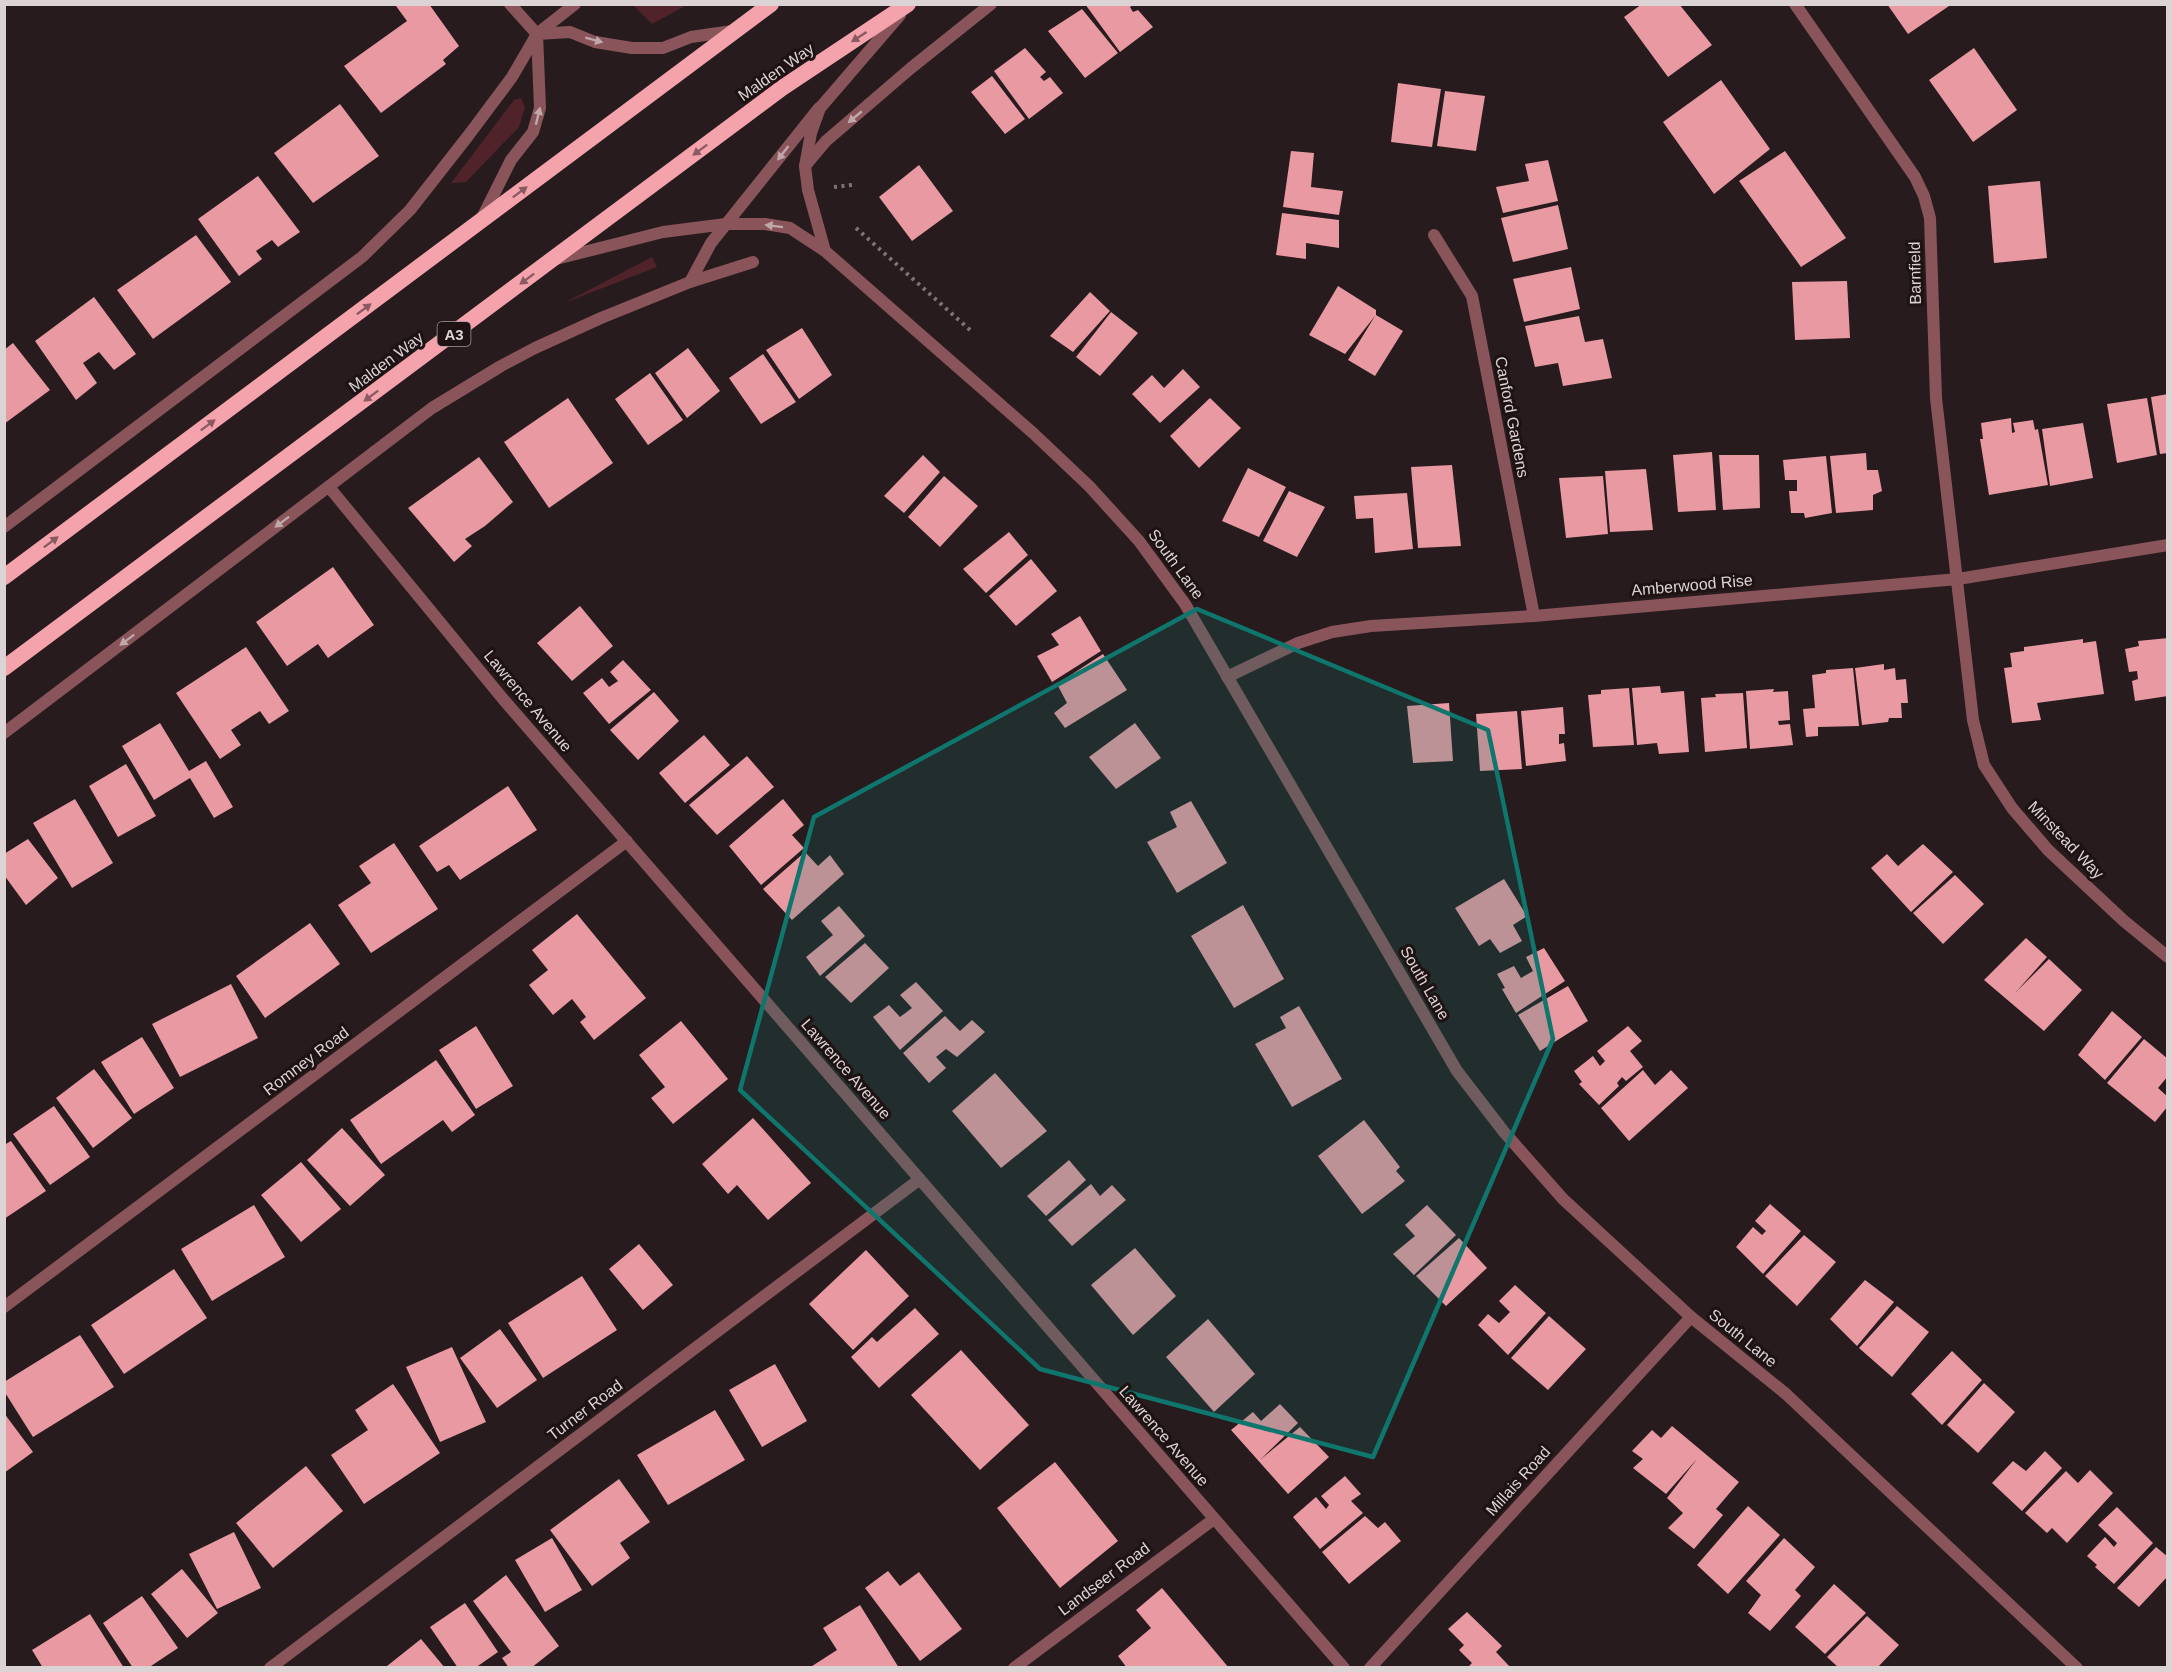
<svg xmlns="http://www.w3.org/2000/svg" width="2172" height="1672" font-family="Arial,sans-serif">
	<rect width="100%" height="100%" fill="#271b1d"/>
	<path fill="#50232a" d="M 633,5 L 687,5 L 652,24 Z
		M 521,98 L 525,107 L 519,127 L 466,182 L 451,183 L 514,100 Z
		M 652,257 L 657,267 L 564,303 Z"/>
	<path fill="#e899a2" d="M 399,4 L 429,4 L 459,46 L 443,60 L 446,64 L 381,113 L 344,66 L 407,21 L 396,6 Z
		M 1085,4 L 1134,4 L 1130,7 L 1133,12 L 1138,10 L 1153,27 L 1120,52 Z
		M 1642,4 L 1679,4 L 1712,45 L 1668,77 L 1624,17 Z
		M 1887,4 L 1952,4 L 1908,34 Z
		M 1082,9 L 1118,53 L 1085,78 L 1048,31 Z
		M 1025,48 L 1046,72 L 1040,77 L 1044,81 L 1050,77 L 1063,93 L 1029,119 L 994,71 Z
		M 1974,48 L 2017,110 L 1973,142 L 1929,80 Z
		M 992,76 L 1025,119 L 1005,134 L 971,92 Z
		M 1721,80 L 1770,149 L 1714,194 L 1663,122 Z
		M 1398,83 L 1441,89 L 1432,147 L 1391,142 Z
		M 1445,91 L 1485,96 L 1476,151 L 1437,146 Z
		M 340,104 L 379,156 L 313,203 L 274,153 Z
		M 1291,151 L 1314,153 L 1311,187 L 1343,191 L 1339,215 L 1283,207 Z
		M 1785,151 L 1846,238 L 1801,267 L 1739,181 Z
		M 1548,160 L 1558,201 L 1503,213 L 1496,187 L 1529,181 L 1525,164 Z
		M 919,165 L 953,211 L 912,241 L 879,197 Z
		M 258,176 L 300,232 L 278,247 L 272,240 L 256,251 L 262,259 L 239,276 L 198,219 Z
		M 2040,181 L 2047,258 L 1994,263 L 1988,186 Z
		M 1558,205 L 1568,249 L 1513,262 L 1501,218 Z
		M 1282,213 L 1339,220 L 1339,248 L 1306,243 L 1306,259 L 1276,255 Z
		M 196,235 L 231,282 L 153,339 L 117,290 Z
		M 1571,267 L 1580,309 L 1524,322 L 1513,279 Z
		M 1847,281 L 1850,338 L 1795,340 L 1792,282 Z
		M 1338,286 L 1376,310 L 1376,315 L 1403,331 L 1375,376 L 1348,360 L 1375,316 L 1345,354 L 1309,335 Z
		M 1090,292 L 1110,311 L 1073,352 L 1050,336 Z
		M 94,297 L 136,354 L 114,370 L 99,352 L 83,363 L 97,383 L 76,400 L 35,341 Z
		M 1111,312 L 1138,333 L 1100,376 L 1076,357 Z
		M 1579,316 L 1585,342 L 1603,339 L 1612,378 L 1563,386 L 1558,363 L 1535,367 L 1525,326 Z
		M 802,328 L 832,375 L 799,399 L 766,350 Z
		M 13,343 L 50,390 L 4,424 L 4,350 Z
		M 688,348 L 720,391 L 687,418 L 655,373 Z
		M 763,354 L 796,402 L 761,424 L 729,378 Z
		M 1183,369 L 1200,387 L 1160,423 L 1132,394 L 1152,375 L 1164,388 Z
		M 650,373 L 683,420 L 648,445 L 615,399 Z
		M 2168,394 L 2168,453 L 2160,454 L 2151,397 Z
		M 568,398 L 613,463 L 549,508 L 504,442 Z
		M 1210,398 L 1241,428 L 1199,468 L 1170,436 Z
		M 2147,398 L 2157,455 L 2117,463 L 2107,404 Z
		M 2011,418 L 2012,433 L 2015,432 L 2013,423 L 2033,420 L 2035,430 L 2038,429 L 2048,485 L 1989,495 L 1980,439 L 1983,439 L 1981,423 Z
		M 2083,423 L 2093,478 L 2050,486 L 2042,429 Z
		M 1712,452 L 1716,510 L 1678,512 L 1673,455 Z
		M 1866,453 L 1867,470 L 1878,470 L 1882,491 L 1873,495 L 1873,510 L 1836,513 L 1830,456 Z
		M 923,455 L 940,472 L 904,513 L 884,496 Z
		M 1719,455 L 1759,455 L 1760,508 L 1723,510 Z
		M 1826,456 L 1832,513 L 1805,518 L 1804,513 L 1791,513 L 1789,491 L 1797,491 L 1797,480 L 1785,480 L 1783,460 Z
		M 479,457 L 513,502 L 485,526 L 465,539 L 472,546 L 454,562 L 408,508 Z
		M 1452,465 L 1461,546 L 1418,548 L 1411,467 Z
		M 1248,468 L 1286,487 L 1259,537 L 1222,521 Z
		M 1646,469 L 1653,530 L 1610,532 L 1605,471 Z
		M 944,476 L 978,506 L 940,547 L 908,517 Z
		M 1603,476 L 1608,534 L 1566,538 L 1559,478 Z
		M 1289,491 L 1325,507 L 1297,557 L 1263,541 Z
		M 1407,493 L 1413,549 L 1375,553 L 1373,518 L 1356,519 L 1354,496 Z
		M 1009,532 L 1028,555 L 986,593 L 963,569 Z
		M 1031,559 L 1057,591 L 1016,626 L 989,596 Z
		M 333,567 L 374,625 L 328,658 L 318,644 L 287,666 L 256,622 Z
		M 580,606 L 613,646 L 572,681 L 537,643 Z
		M 1080,616 L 1101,651 L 1052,682 L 1037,656 L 1059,645 L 1051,634 Z
		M 2168,638 L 2168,696 L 2135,701 L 2132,681 L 2138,679 L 2137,671 L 2129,672 L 2125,649 L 2139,646 L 2138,641 Z
		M 2083,639 L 2083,643 L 2096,641 L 2104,694 L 2037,703 L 2041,720 L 2012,723 L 2004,668 L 2012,667 L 2010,653 L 2024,651 L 2024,647 Z
		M 246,647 L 289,711 L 269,724 L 260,711 L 231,730 L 241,745 L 220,759 L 176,693 Z
		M 1103,654 L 1127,690 L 1065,728 L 1054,713 L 1067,703 L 1057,684 Z
		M 623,660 L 651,690 L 609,724 L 583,693 L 602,678 L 609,687 L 618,681 L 610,672 Z
		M 1884,664 L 1884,670 L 1895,668 L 1896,680 L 1906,679 L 1908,703 L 1901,703 L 1902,718 L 1889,718 L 1888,722 L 1862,725 L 1855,668 Z
		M 1853,668 L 1859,726 L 1818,727 L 1818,736 L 1806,737 L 1803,709 L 1815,708 L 1812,675 L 1826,673 L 1826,670 Z
		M 1660,686 L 1661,693 L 1684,691 L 1689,752 L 1659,754 L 1657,743 L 1637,745 L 1632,688 Z
		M 1629,688 L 1634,745 L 1593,747 L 1588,695 L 1601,694 L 1601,690 Z
		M 1774,689 L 1773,692 L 1788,691 L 1790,720 L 1778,721 L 1779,725 L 1790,724 L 1793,745 L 1750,749 L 1746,691 Z
		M 654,692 L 679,721 L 638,760 L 610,730 Z
		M 1743,693 L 1747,748 L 1705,752 L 1701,698 L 1716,697 L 1715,694 Z
		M 1449,703 L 1453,761 L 1413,763 L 1407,706 Z
		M 1563,707 L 1565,734 L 1559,734 L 1559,744 L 1564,743 L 1566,761 L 1526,766 L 1521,711 Z
		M 1517,711 L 1522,769 L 1480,771 L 1476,714 Z
		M 160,723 L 189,771 L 206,761 L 233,807 L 214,818 L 190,778 L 154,800 L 122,746 Z
		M 1135,723 L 1161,758 L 1116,789 L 1089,757 Z
		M 704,735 L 730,765 L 685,803 L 659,773 Z
		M 747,756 L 774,787 L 717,835 L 689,805 Z
		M 126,764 L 156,816 L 118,837 L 89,786 Z
		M 508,786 L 537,830 L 460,880 L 449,865 L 437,872 L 419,846 Z
		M 75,799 L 113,863 L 72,888 L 33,823 Z
		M 783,799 L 804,825 L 792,835 L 804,848 L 761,885 L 729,846 Z
		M 1191,801 L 1227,863 L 1177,893 L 1147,842 L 1177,827 L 1170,812 Z
		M 28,839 L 58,878 L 26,905 L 4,875 L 4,854 Z
		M 394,843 L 438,909 L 371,953 L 338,905 L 371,883 L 359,866 Z
		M 1923,844 L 1953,872 L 1911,912 L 1871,868 L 1887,854 L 1898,866 Z
		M 805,852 L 818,866 L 830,855 L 844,874 L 792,920 L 763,889 Z
		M 1955,875 L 1984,904 L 1943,944 L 1913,913 Z
		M 1504,879 L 1527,916 L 1513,925 L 1522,941 L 1500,953 L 1490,939 L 1479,946 L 1455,908 Z
		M 1243,905 L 1284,979 L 1234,1008 L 1191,936 Z
		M 839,906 L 865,936 L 820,976 L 806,957 L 833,935 L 821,921 Z
		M 577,914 L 646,998 L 594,1040 L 580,1022 L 586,1017 L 572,999 L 553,1015 L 529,985 L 548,970 L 532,950 Z
		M 310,923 L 340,964 L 265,1018 L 236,976 Z
		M 2026,938 L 2047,957 L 2016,992 L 2049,959 L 2082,990 L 2044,1031 L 1984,980 Z
		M 865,943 L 889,968 L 851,1003 L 825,977 Z
		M 1544,948 L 1565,981 L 1516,1013 L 1502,989 L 1505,988 L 1497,974 L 1514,966 L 1521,978 L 1533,971 L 1526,957 Z
		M 916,982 L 943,1011 L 900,1050 L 873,1017 L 889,1005 L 900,1017 L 912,1008 L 900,995 Z
		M 231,984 L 258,1038 L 180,1077 L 152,1024 Z
		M 1568,986 L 1588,1021 L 1540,1051 L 1518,1015 Z
		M 1299,1006 L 1342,1079 L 1292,1107 L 1255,1044 L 1286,1028 L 1280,1017 Z
		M 2112,1011 L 2142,1037 L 2105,1080 L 2078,1055 Z
		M 945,1016 L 960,1031 L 972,1020 L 985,1032 L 957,1057 L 946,1049 L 936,1057 L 946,1068 L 929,1083 L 903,1053 Z
		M 681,1021 L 728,1079 L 673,1124 L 651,1098 L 665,1087 L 639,1055 Z
		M 476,1026 L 513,1086 L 476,1109 L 439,1050 Z
		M 1628,1026 L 1642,1041 L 1630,1051 L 1643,1067 L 1626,1081 L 1622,1077 L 1617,1083 L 1619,1086 L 1599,1105 L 1579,1084 L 1582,1082 L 1574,1071 L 1593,1056 L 1600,1066 L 1605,1061 L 1597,1051 Z
		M 142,1037 L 174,1088 L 134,1114 L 101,1062 Z
		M 2144,1039 L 2168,1059 L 2168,1076 L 2158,1088 L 2168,1097 L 2168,1106 L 2155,1122 L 2107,1083 Z
		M 436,1060 L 475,1115 L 452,1132 L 443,1120 L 381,1164 L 350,1120 Z
		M 94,1069 L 132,1118 L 93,1148 L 56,1098 Z
		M 1643,1070 L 1655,1085 L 1671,1070 L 1688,1088 L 1629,1141 L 1601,1108 Z
		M 995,1073 L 1047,1131 L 1001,1168 L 952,1111 Z
		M 54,1106 L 90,1157 L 50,1185 L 13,1134 Z
		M 753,1118 L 811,1183 L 768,1220 L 737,1185 L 728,1194 L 702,1164 Z
		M 1364,1120 L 1400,1167 L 1396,1171 L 1405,1181 L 1362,1214 L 1318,1156 Z
		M 342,1128 L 385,1175 L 350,1206 L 307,1160 Z
		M 11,1141 L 46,1191 L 4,1219 L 4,1145 Z
		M 1069,1160 L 1086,1180 L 1046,1216 L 1027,1196 Z
		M 301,1162 L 341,1209 L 301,1242 L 261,1195 Z
		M 1091,1184 L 1100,1196 L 1112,1185 L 1126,1200 L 1072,1246 L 1048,1220 Z
		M 1770,1204 L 1801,1231 L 1763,1274 L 1736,1247 L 1753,1227 L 1762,1235 L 1766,1231 L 1755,1221 Z
		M 254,1205 L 285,1257 L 212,1301 L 181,1249 Z
		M 1427,1205 L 1456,1235 L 1414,1275 L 1393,1254 L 1415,1236 L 1405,1225 Z
		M 1804,1235 L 1836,1262 L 1797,1306 L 1765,1276 Z
		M 1459,1238 L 1487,1268 L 1446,1306 L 1416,1276 Z
		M 639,1244 L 673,1285 L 643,1310 L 609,1269 Z
		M 1135,1248 L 1176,1296 L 1133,1335 L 1091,1285 Z
		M 866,1250 L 909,1296 L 853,1350 L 809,1304 Z
		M 174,1269 L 207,1318 L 124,1374 L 91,1325 Z
		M 582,1276 L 617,1330 L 543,1378 L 508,1323 Z
		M 1865,1280 L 1894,1302 L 1857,1346 L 1830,1319 Z
		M 1515,1285 L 1546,1313 L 1508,1355 L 1478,1325 L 1488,1314 L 1499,1323 L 1510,1312 L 1499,1301 Z
		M 1897,1306 L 1929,1332 L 1892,1377 L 1859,1348 Z
		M 915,1308 L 939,1334 L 879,1388 L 851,1357 L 872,1337 L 877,1342 Z
		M 1549,1316 L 1586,1349 L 1548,1390 L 1511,1358 Z
		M 1208,1319 L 1255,1374 L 1214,1412 L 1166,1357 Z
		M 500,1329 L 537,1380 L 497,1408 L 460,1358 Z
		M 80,1335 L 114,1387 L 33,1437 L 4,1391 L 4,1382 Z
		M 452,1347 L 486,1422 L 440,1442 L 406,1367 Z
		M 961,1350 L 1029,1425 L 980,1470 L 911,1395 Z
		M 1952,1351 L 1982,1380 L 1942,1425 L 1911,1394 Z
		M 775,1364 L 807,1421 L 762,1447 L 729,1390 Z
		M 1984,1383 L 2015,1412 L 1978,1453 L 1947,1425 Z
		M 393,1384 L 440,1453 L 364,1504 L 331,1455 L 368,1430 L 355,1410 Z
		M 1280,1404 L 1298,1423 L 1261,1459 L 1300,1427 L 1329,1457 L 1288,1494 L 1231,1430 L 1253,1412 L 1261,1421 Z
		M 715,1410 L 745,1460 L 668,1505 L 637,1455 Z
		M 4,1413 L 33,1452 L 4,1473 Z
		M 1672,1426 L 1739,1482 L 1716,1509 L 1723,1515 L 1694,1549 L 1668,1528 L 1683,1513 L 1667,1498 L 1697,1459 L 1666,1494 L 1633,1468 L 1643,1459 L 1632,1451 L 1652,1430 L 1661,1438 Z
		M 2045,1451 L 2062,1468 L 2022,1511 L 1992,1483 L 2013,1461 L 2026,1471 Z
		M 1055,1462 L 1118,1541 L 1060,1588 L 997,1508 Z
		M 306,1466 L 343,1511 L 273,1568 L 236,1523 Z
		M 2090,1470 L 2113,1493 L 2067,1543 L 2052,1528 L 2047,1533 L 2025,1513 L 2066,1471 L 2078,1483 Z
		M 1345,1476 L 1361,1494 L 1351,1501 L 1363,1513 L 1320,1549 L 1293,1517 L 1316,1497 L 1326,1509 L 1329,1505 L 1321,1496 Z
		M 619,1479 L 650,1522 L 620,1543 L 630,1558 L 592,1586 L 550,1530 Z
		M 1748,1506 L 1780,1535 L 1728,1594 L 1697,1565 Z
		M 2117,1507 L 2153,1543 L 2114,1584 L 2095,1567 L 2097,1565 L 2087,1556 L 2105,1537 L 2114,1547 L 2117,1543 L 2098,1525 Z
		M 1365,1516 L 1378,1528 L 1385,1522 L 1401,1541 L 1349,1584 L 1322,1552 Z
		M 234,1532 L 261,1588 L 217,1609 L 189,1554 Z
		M 552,1538 L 582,1590 L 545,1612 L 515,1560 Z
		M 1784,1538 L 1815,1567 L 1795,1590 L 1801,1596 L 1770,1631 L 1748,1613 L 1761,1595 L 1746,1581 Z
		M 2156,1547 L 2168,1557 L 2168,1576 L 2139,1607 L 2117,1588 Z
		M 182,1569 L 218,1613 L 187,1638 L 151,1594 Z
		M 888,1571 L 900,1586 L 919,1572 L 962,1629 L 920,1661 L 865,1588 Z
		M 506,1575 L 559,1646 L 531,1668 L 509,1668 L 502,1658 L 511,1652 L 473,1601 Z
		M 1834,1584 L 1866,1613 L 1825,1654 L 1795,1627 Z
		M 1162,1588 L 1229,1668 L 1127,1668 L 1118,1656 L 1151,1628 L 1136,1610 Z
		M 142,1596 L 178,1648 L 148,1668 L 133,1668 L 103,1623 Z
		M 465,1603 L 498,1652 L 475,1668 L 458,1668 L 430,1627 Z
		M 860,1605 L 899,1668 L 809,1668 L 837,1650 L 823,1628 Z
		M 1467,1612 L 1502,1646 L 1496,1652 L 1511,1668 L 1467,1668 L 1472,1663 L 1459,1650 L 1464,1645 L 1448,1629 Z
		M 90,1614 L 124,1668 L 43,1668 L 32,1650 Z
		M 1867,1616 L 1899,1645 L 1877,1668 L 1839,1668 L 1827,1657 Z
		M 421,1639 L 445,1668 L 388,1668 L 387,1666 Z"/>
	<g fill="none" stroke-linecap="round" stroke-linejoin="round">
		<path stroke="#7e7475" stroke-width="4" stroke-dasharray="3 4.5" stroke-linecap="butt" d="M 834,187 L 852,185
			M 856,228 L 970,330"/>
		<path stroke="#89555b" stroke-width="12" d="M 690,282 L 711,243 L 819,108"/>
		<path stroke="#89555b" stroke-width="12" d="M 1795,4 L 1915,177 L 1924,196 L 1930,218 L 1936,398 L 1973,720 L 1984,765 L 2012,808 L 2048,850 L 2124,921 L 2168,957
			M 805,166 L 826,141 L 911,68 L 991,4
			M 1434,235 L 1472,296 L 1534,616
			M 329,487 L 503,699 L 1344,1668
			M 4,527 L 362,257 L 410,210 L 468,136 L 512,77 L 537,34 L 575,4
			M 4,733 L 432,408 L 501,366 L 535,348 L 601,318 L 690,282 L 753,262
			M 4,1307 L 627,841
			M 270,1668 L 920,1179
			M 1014,1668 L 1214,1519
			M 1370,1668 L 1691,1317"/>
		<path stroke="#89555b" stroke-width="12" d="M 510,4 L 537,34
			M 537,34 L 570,32 L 595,42 L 632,48 L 663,48 L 691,37 L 732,31
			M 482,218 L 511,160 L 533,132 L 540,108 L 537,34
			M 825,251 L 808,190 L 805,166 L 811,133 L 820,108 L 900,15
			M 556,259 L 663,232 L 726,224 L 765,224 L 790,228 L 825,251 L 1033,433 L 1089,486 L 1139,541 L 1185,604 L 1457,1071 L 1504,1132 L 1563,1199 L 1691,1317 L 1786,1394 L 2077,1668
			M 1227,677 L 1298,643 L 1332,632 L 1371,626 L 1534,616 L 1958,579 L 2168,545"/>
		<path stroke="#f4a2ac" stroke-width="16" d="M 4,577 L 771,4
			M 4,668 L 782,88 L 908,4"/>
	</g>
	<defs><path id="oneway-solid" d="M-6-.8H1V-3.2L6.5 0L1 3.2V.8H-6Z" transform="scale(1.5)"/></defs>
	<g fill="#895a60">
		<use href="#oneway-solid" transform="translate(859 37) rotate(147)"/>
		<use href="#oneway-solid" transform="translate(700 150) rotate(143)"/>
		<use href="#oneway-solid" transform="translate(520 192) rotate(-37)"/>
		<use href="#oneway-solid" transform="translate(527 279) rotate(143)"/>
		<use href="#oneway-solid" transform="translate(364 309) rotate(-37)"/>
		<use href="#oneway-solid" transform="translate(371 396) rotate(143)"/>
		<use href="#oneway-solid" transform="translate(208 425) rotate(-37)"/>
		<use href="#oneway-solid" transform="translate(51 542) rotate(-37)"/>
	</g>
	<g fill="#bfa7aa">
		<use href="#oneway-solid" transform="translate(594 40) rotate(15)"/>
		<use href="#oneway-solid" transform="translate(538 116) rotate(-76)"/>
		<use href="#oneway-solid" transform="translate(855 117) rotate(140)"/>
		<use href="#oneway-solid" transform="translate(783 153) rotate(128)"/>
		<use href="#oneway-solid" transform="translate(774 226) rotate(-173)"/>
		<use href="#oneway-solid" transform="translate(282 522) rotate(143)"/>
		<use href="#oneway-solid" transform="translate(127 640) rotate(143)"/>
	</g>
	<path fill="#0f766e" fill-opacity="0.2" stroke="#0f766e" stroke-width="4.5" stroke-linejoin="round" d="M 1197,609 L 1488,730 L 1553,1039 L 1373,1457 L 1040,1369 L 740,1090 L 814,817 Z"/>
	<g text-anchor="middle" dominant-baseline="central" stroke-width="6" stroke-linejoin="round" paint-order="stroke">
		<rect fill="#1e1213" stroke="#a3999a" stroke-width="1.5" x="437.5" y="322" width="33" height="24" rx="4.5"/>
		<g font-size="15" font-weight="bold" fill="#dcd3d4">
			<text x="454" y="334">A3</text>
		</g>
		<g font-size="16" fill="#dcd3d4" stroke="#1e1213">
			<text transform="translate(776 72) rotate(-35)">Malden Way</text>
			<text transform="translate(1915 273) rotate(-91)">Barnfield</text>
			<text transform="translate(386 362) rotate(-37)">Malden Way</text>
			<text transform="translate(1512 417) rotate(79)">Canford Gardens</text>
			<text transform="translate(1176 564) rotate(54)">South Lane</text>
			<text transform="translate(1692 585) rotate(-5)">Amberwood Rise</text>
			<text transform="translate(528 701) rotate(50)">Lawrence Avenue</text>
			<text transform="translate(2066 840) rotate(46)">Minstead Way</text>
			<text transform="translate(1425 983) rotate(60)">South Lane</text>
			<text transform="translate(306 1061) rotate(-37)">Romney Road</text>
			<text transform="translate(846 1069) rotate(49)">Lawrence Avenue</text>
			<text transform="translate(1743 1338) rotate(39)">South Lane</text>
			<text transform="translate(585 1410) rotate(-37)">Turner Road</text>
			<text transform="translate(1164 1436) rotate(49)">Lawrence Avenue</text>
			<text transform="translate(1518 1481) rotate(-48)">Millais Road</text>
			<text transform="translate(1104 1579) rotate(-37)">Landseer Road</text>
		</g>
	</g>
	<rect width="2172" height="1672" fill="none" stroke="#dcd3d4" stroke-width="12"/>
</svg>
